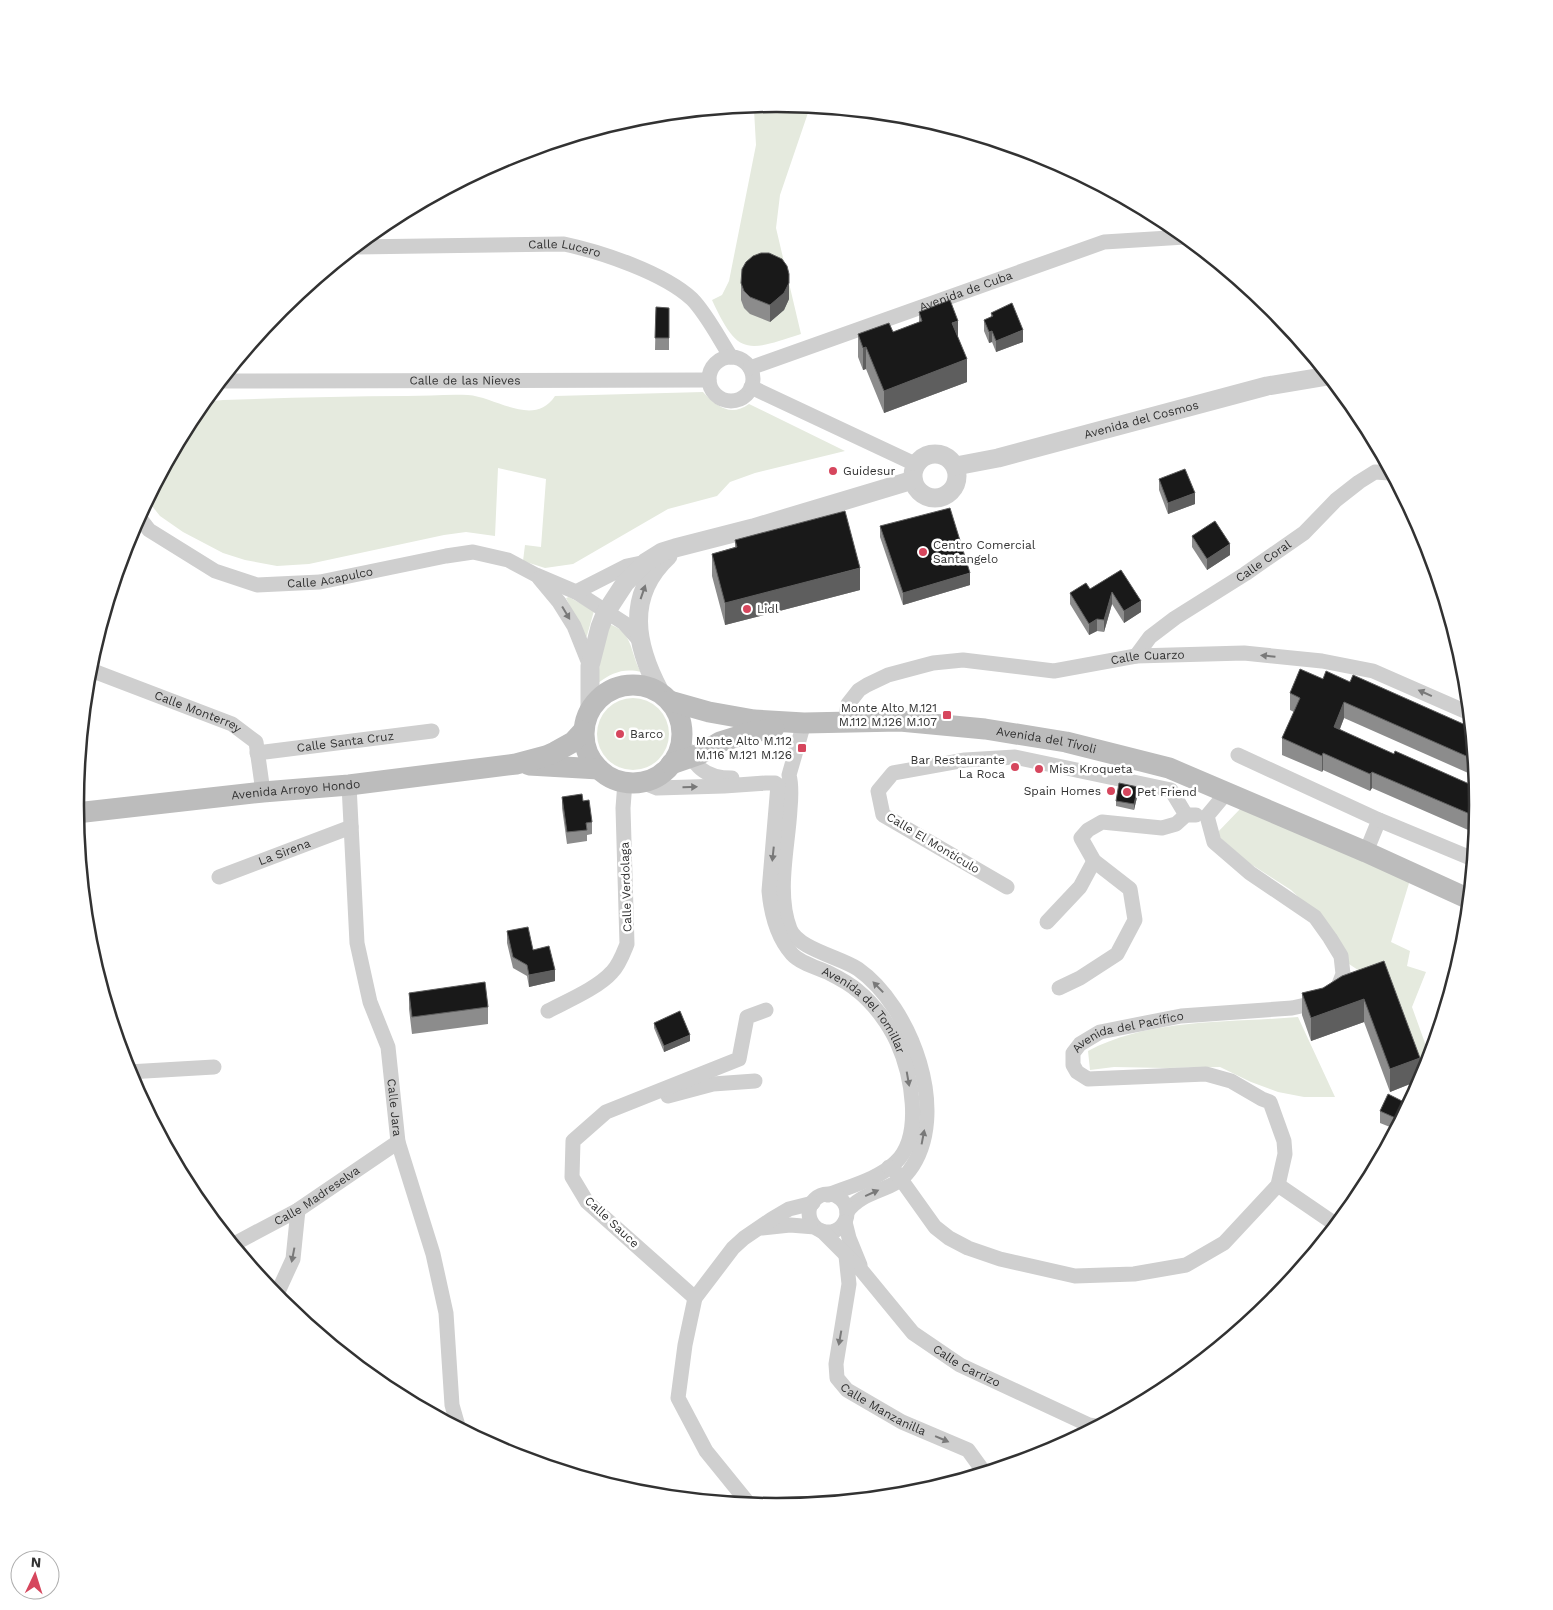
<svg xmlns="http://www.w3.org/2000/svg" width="1553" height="1610" font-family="'Work Sans',sans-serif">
	<rect width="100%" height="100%" fill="#fff"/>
	<path fill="#e5eade" d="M 777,104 L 810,107 L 780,195 L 776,228 L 801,334 C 746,352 738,356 712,300 L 722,295 L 729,281 L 756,145 L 754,110 L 756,106 Z
		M 703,392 C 717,407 731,417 749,404 L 845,451 L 755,473 L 730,482 L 717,496 L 668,509 L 573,564 L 545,568 L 523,561 L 525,545 L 541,547 L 546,479 L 498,468 L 495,536 L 466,532 L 444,535 L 309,564 L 277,566 L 245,560 L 223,553 L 183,532 L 160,516 L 148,501 L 193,415 L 204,402 L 223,400 C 284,398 345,396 407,396 C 427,396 448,394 468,395 C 496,397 534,428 555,396 Z
		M 569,597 L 594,611 L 586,639 L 566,598 Z
		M 609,624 C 614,626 619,628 623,632 C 633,643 633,660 641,672 C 623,668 612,673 598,683 L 600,658 Z
		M597 734a36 36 0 1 1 72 0a36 36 0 1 1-72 0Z
		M 1241,808 L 1410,880 L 1391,942 L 1410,951 L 1407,966 L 1426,972 L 1412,1007 L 1430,1057 L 1420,1082 L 1376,982 L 1349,964 L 1321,918 L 1291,890 L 1249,863 L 1216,834 Z
		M 1298,1017 L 1335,1097 L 1304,1097 L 1278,1092 L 1251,1082 L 1220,1067 L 1166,1068 L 1114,1067 L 1090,1070 L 1088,1051 C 1150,1018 1229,1023 1298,1017 Z"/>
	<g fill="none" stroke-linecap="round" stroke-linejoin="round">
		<g stroke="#cfcfcf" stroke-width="15">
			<path id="s1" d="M 356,247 L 564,244 C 602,252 664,273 692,299 C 706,313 720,340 731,357"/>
			<circle cx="731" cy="379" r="22"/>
			<path id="s2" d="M 750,368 L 1104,242 L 1185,237"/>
			<path id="s3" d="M 221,381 L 709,380"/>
			<path d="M 751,387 L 917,465"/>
			<path id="s4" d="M 139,517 L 149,530 L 215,571 L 257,585 L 320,582 L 446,556 L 473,552 L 508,560 L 536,575 L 576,592 L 624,623 L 640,641"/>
			<path d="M 539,578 L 559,602 L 574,626 L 590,666"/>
			<path d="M 576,592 L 627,566 L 646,562"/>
			<path id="s5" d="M 1136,656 L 1150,637 L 1175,618 L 1245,574 L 1304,533 L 1336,500 L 1359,482 L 1375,472 L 1390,473"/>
			<path id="s6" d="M 88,669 L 232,724 L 256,742 L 263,792"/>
			<path id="s7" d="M 845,721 L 848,704 L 859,690 L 867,685 L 888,675 L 933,663 L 963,660 L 1054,671 L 1136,656 L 1244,653 L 1322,661 L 1373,671 L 1469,713"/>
			<path d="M 804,723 L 789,775 C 792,786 791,798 790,809 C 788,847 776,893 790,929 C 798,949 840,957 858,969 C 911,1006 952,1114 909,1171 C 894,1192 863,1189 847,1212"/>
			<path d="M 682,741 C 695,766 703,778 732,778"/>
			<path id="s8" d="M 257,753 L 432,731"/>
			<path d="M 1238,755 L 1379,820 L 1366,852"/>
			<path id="s9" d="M 642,782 L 657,788 L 724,786 L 766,783 L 775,783 L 778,785 L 769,891 C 771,913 777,937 792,954 C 800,963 818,968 829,973 C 839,978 850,984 858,991 C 874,1004 889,1024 897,1042 C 911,1073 924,1135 896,1162 C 881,1178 848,1187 828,1195"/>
			<path id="s10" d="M 349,785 L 357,943 L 370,1002 L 388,1047 L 398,1142 L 433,1254 L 446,1313 L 452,1405 L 458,1426"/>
			<path d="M 1379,820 L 1473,859"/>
			<path id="s11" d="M 219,877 L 351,827"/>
			<path d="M 1007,887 L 883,815 L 878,791 L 893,773 L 965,760 L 1015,757 L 1171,790 L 1186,815"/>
			<path d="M 1047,922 L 1080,887 L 1094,861"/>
			<path d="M 1059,988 L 1080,978 L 1117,954 L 1135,920 L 1130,889 L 1094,861 L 1081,838 L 1088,830 L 1102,822 L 1162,828 L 1176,824 L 1186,815 L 1196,815"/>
			<path d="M 548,1011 C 567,1001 598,988 612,972 C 619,965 623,954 627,944 L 623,808 L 625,782"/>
			<path d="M 128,1072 L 214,1067"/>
			<path d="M 668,1096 L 713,1084 L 755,1081"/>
			<path id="s12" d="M 889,1167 L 895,1171 L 935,1227 L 949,1238 L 968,1248 L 1000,1259 L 1075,1276 L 1134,1274 L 1186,1265 L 1224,1243 L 1278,1185 L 1285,1154 L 1284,1141 L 1270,1102 L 1262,1099 L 1231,1081 L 1206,1074 L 1088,1079 L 1077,1072 L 1073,1065 L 1073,1053 L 1080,1044 L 1100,1032 L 1181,1016 L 1292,1008 L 1319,1002 L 1336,992 L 1343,974 L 1341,956 L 1330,938 L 1315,917 L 1250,873 L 1214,842 L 1207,816 L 1227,792"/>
			<path d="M 1278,1185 L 1335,1224"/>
			<circle cx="828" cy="1213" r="19"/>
			<path d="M 845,1222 L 849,1238 L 860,1265"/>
			<path d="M 762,1228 L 790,1225 L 815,1227"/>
			<path id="s13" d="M 822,1231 L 862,1271 L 913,1333 L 960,1365 L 1089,1425 L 1095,1426"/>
			<path id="s14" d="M 234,1244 L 298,1210 L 398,1142"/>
			<path id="s15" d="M 846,1256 L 849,1284 L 836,1364 L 837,1378 L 847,1390 L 902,1422 L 968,1450 L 984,1472"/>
			<path d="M 276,1296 L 293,1259 L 298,1210"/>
			<path d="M 695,1298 L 587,1202 L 572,1177 L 573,1141 L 606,1112 L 739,1059 L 747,1017 L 766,1010"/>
			<path d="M 749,1504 L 706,1451 L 678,1398 L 685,1345 L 695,1298 L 733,1248 L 744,1238 L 772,1219 L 789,1209 L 813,1203"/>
		</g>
		<g stroke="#cfcfcf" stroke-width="19">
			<circle cx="935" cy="476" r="22"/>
			<path id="s16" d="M 956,466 L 998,458 L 1267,386 L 1328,376"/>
			<path d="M 660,692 C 635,645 625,596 668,556"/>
			<path d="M 590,708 L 590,666 L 600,627 L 606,612 L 625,583 L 646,562 L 662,552 L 675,548 L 753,528 L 913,480"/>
		</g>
		<g stroke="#bcbcbc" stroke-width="21">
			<circle cx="633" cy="734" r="49"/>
			<path id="s17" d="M 670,701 L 709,712 L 754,720 L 804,723 L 900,721 L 985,729 L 1066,742 L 1169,768 L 1366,852 L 1469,899"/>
			<path d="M 671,764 L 700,754 L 720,742 L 749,733 L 774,728"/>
			<path d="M 529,765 L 599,769"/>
			<path id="s18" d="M 76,813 L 263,792 L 349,785 L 516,764 L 546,756 L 555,752 L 573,742 L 583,731"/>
		</g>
	</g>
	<path fill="#8c8c8c" d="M 741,283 L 789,299 L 784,310 L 770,322 L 750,314 L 744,308 L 741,300 Z
		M 656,307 L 669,308 L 669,350 L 655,350 Z
		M 919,312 L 958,337 L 967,382 L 884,413 L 866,369 L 863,370 L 858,357 L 858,334 L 893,332 L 919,322 Z
		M 991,313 L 1023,342 L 996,352 L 992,342 L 989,343 L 984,331 L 984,320 L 991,317 Z
		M 1159,479 L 1195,504 L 1168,514 L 1159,490 Z
		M 880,526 L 970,585 L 903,605 L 880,537 Z
		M 1192,536 L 1230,555 L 1207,570 L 1192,547 Z
		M 735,540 L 860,590 L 725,625 L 712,576 L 712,554 L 735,547 Z
		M 1121,570 L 1141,612 L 1124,623 L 1112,604 L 1104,632 L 1097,631 L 1089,635 L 1070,604 L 1070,593 L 1090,589 Z
		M 1323,679 L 1350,682 L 1470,727 L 1475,776 L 1344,718 L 1340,729 L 1478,805 L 1475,833 L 1372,788 L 1370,791 L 1323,770 L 1322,772 L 1282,755 L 1282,738 L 1294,712 L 1290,710 L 1290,693 Z
		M 1138,793 L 1134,810 L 1116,806 L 1116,801 Z
		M 562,797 L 583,801 L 592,822 L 592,834 L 587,835 L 587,841 L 567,844 L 562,808 Z
		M 507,931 L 533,950 L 555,981 L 529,987 L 527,976 L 513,968 L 507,943 Z
		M 1384,961 L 1420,1080 L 1390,1092 L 1364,1022 L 1311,1041 L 1302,1015 L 1302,993 L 1323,988 Z
		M 409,993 L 488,1007 L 488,1024 L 412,1034 L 409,1009 Z
		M 654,1023 L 690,1041 L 664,1052 L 654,1028 Z
		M 1408,1104 L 1395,1129 L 1380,1123 L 1380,1111 Z"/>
	<path fill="#5e5e5e" d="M 789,274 L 789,299 L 784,310 L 770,322 L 770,305 Z
		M 958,321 L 958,343 L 952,323 Z
		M 1023,330 L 1023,342 L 996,352 L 996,341 Z
		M 992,331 L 992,342 L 989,343 L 989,332 Z
		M 866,347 L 866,369 L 863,370 L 863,348 Z
		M 967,359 L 967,382 L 884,413 L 884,391 Z
		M 1195,493 L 1195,504 L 1168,514 L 1168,503 Z
		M 1230,544 L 1230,555 L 1207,570 L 1207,559 Z
		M 860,568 L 860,590 L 725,625 L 725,603 Z
		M 970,573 L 970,585 L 903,605 L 903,593 Z
		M 1112,592 L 1112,604 L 1104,632 L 1104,620 Z
		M 1141,601 L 1141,612 L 1124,623 L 1124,611 Z
		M 1097,619 L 1097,631 L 1089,635 L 1089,624 Z
		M 1344,702 L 1344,718 L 1334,744 L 1334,727 Z
		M 1323,753 L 1323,770 L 1322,772 L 1322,756 Z
		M 1372,772 L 1372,788 L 1370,791 L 1370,774 Z
		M 1138,787 L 1138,793 L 1134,810 L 1134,804 Z
		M 555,970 L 555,981 L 529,987 L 529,975 Z
		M 1364,999 L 1364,1022 L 1311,1041 L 1311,1018 Z
		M 690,1035 L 690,1041 L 664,1052 L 664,1046 Z
		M 1420,1058 L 1420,1080 L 1390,1092 L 1390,1069 Z"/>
	<path fill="#191919" stroke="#5e5e5e" d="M 761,253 L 769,253 L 782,259 L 787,266 L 789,274 L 789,283 L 784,293 L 770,305 L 750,297 L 744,291 L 741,283 L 742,269 L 746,262 L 753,256 Z
		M 950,300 L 958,321 L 952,323 L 967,359 L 884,391 L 866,347 L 863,348 L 858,334 L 889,323 L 893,332 L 922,321 L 919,312 Z
		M 1012,303 L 1023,330 L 996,341 L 992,331 L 989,332 L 984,320 L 993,316 L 991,313 Z
		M 656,307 L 669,308 L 669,338 L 655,338 Z
		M 1185,469 L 1195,493 L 1168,503 L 1159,479 Z
		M 950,508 L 970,573 L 903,593 L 880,526 Z
		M 845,511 L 860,568 L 725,603 L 712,554 L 737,547 L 735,540 Z
		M 1215,521 L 1230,544 L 1207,559 L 1192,536 Z
		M 1121,570 L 1141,601 L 1124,611 L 1112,592 L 1104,620 L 1097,619 L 1089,624 L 1070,593 L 1086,583 L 1090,589 Z
		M 1300,669 L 1323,679 L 1326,671 L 1350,682 L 1353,675 L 1470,727 L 1473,759 L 1344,702 L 1334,727 L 1394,754 L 1395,751 L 1476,787 L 1478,805 L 1477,817 L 1372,772 L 1370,774 L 1323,753 L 1322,756 L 1282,738 L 1300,698 L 1290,693 Z
		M 1119,783 L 1138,787 L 1134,804 L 1116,801 Z
		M 582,794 L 583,801 L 589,800 L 592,822 L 586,823 L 587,830 L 567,832 L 562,797 Z
		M 528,927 L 533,950 L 549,946 L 555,970 L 529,975 L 527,965 L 513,957 L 507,931 Z
		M 1384,961 L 1420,1058 L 1390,1069 L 1364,999 L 1311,1018 L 1302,993 L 1323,988 L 1342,976 Z
		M 485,982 L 488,1007 L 412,1017 L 409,993 Z
		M 680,1011 L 690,1035 L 664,1046 L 654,1023 Z
		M 1388,1094 L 1408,1104 L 1400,1120 L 1380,1111 Z"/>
	<defs><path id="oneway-solid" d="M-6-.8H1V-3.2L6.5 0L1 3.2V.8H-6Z" transform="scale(1.25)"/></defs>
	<g fill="#797979">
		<use href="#oneway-solid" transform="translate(643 592) rotate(-71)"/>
		<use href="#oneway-solid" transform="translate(566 613) rotate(59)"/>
		<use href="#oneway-solid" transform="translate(1268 656) rotate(-174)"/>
		<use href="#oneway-solid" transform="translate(1425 693) rotate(-156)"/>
		<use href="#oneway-solid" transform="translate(690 787) rotate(-1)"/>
		<use href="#oneway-solid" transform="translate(773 854) rotate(96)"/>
		<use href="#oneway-solid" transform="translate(878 987) rotate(-134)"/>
		<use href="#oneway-solid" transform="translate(908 1079) rotate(80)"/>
		<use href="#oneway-solid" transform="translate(923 1137) rotate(-79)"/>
		<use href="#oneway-solid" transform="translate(872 1193) rotate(-24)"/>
		<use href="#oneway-solid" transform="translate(293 1255) rotate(101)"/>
		<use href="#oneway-solid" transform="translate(840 1338) rotate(100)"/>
		<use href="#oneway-solid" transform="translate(942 1439) rotate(23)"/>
	</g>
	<g fill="#d6465d" stroke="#fff" stroke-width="2">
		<circle cx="833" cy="471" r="5"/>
		<circle cx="923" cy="552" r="5"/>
		<circle cx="747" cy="609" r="5"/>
		<rect x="942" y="710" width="10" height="10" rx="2.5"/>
		<circle cx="620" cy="734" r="5"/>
		<rect x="797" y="743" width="10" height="10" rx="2.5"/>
		<circle cx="1015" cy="767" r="5"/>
		<circle cx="1039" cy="769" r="5"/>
		<circle cx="1111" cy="791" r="5"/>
		<circle cx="1127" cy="792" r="5"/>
	</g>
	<g text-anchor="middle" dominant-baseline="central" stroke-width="5" stroke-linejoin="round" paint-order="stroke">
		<g font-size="12" fill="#323232" stroke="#fff">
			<text stroke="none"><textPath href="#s1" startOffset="209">Calle Lucero</textPath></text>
			<text stroke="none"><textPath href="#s2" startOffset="229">Avenida de Cuba</textPath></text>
			<text stroke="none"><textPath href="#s3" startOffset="244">Calle de las Nieves</textPath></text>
			<text stroke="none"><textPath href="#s16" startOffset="191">Avenida del Cosmos</textPath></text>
			<text stroke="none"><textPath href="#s5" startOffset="160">Calle Coral</textPath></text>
			<text stroke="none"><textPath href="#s4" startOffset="212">Calle Acapulco</textPath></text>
			<text stroke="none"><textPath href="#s7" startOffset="331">Calle Cuarzo</textPath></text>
			<text stroke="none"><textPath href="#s6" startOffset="118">Calle Monterrey</textPath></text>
			<text stroke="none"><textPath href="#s17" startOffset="380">Avenida del Tívoli</textPath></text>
			<text stroke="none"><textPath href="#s8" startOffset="89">Calle Santa Cruz</textPath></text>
			<text stroke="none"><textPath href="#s18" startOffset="221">Avenida Arroyo Hondo</textPath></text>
			<text transform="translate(933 843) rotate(31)">Calle El Montículo</text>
			<text stroke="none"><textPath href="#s11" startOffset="70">La Sirena</textPath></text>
			<text transform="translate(626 887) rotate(-92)">Calle Verdolaga</text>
			<text stroke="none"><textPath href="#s9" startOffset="406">Avenida del Tomillar</textPath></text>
			<text stroke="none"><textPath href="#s12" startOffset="830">Avenida del Pacífico</textPath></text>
			<text stroke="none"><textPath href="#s10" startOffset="328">Calle Jara</textPath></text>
			<text stroke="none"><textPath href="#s14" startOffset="96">Calle Madreselva</textPath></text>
			<text transform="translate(612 1222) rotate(43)">Calle Sauce</text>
			<text stroke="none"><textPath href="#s13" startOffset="200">Calle Carrizo</textPath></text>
			<text stroke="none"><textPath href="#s15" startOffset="180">Calle Manzanilla</textPath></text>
		</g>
		<g font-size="12" fill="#323232" stroke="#fff" text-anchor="start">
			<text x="843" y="471">Guidesur</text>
			<text x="933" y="545">Centro Comercial<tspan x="933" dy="14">Santangelo</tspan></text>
			<text x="757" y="609">Lidl</text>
			<text x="937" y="708" text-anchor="end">Monte Alto M.121<tspan x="937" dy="14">M.112 M.126 M.107</tspan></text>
			<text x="630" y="734">Barco</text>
			<text x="792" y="741" text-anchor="end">Monte Alto M.112<tspan x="792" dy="14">M.116 M.121 M.126</tspan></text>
			<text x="1005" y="760" text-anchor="end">Bar Restaurante<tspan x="1005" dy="14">La Roca</tspan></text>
			<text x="1049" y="769">Miss Kroqueta</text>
			<text x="1101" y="791" text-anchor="end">Spain Homes</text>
			<text x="1137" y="792">Pet Friend</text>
		</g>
	</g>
	<path d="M0 0H1553V1610H0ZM776 112H777A692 692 0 0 1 1469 804V806A692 692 0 0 1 777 1498H776A692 692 0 0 1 84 806V804A692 692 0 0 1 776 112Z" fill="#fff" fill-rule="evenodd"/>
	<path fill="none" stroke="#323232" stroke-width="2.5" d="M776 112H777A692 692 0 0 1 1469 804V806A692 692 0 0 1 777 1498H776A692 692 0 0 1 84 806V804A692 692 0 0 1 776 112Z"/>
	<g transform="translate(35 1575) rotate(4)"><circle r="24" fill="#ffffff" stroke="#adadad"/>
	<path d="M0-4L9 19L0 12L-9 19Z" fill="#d6465d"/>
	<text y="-8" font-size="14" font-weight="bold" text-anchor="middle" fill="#323232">N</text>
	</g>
</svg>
